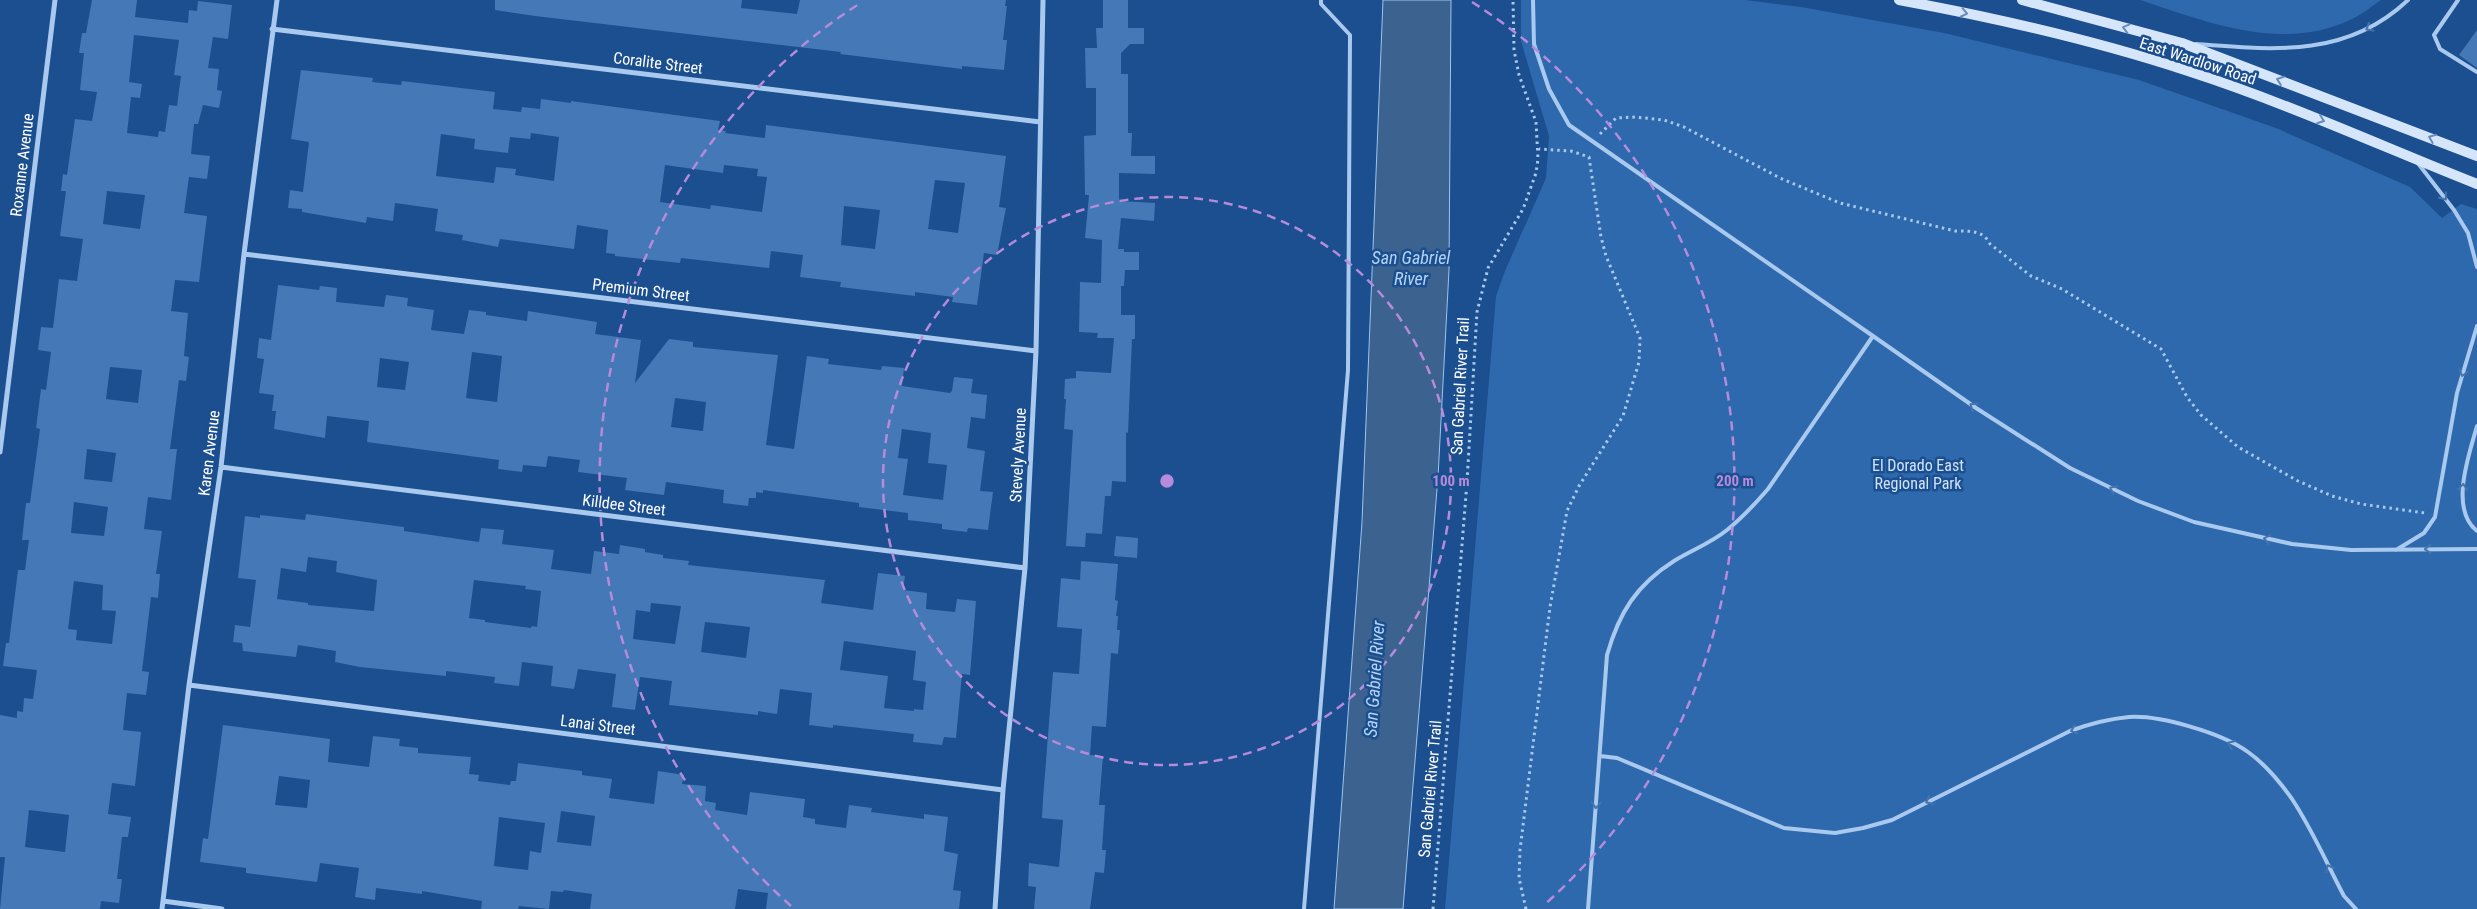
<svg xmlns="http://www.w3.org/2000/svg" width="2477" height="909" font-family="'Roboto Condensed',sans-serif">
	<rect width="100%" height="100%" fill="#1b4f8f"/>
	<path fill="#2e69ad" d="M 1521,0 L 1745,0 L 1801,7 L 1944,33 L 2139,80 L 2276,128 L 2410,187 L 2442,218 L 2461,204 L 2477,209 L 2477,909 L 1445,909 L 1496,296 L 1505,271 L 1546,178 L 1549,136 L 1521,41 Z
		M 2140,0 L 2381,0 C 2372,6 2363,14 2352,19 C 2283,53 2207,22 2140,0 Z"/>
	<path fill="#3c6290" stroke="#9cc4f0" d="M 1383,0 L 1451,0 L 1449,270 L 1438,477 L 1403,909 L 1334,909 L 1362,522 Z"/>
	<path fill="#4478b7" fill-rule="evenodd" d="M 92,0 L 137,0 L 135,17 L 188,23 L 189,10 L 197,11 L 198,1 L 232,5 L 228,39 L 213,37 L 208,68 L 219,69 L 217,90 L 222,91 L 219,108 L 203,105 L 198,124 L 194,124 L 191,154 L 210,156 L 207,179 L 189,177 L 184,213 L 207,216 L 199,282 L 175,280 L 171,311 L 188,313 L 184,356 L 189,357 L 186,381 L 179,380 L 170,449 L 177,449 L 171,500 L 148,497 L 144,529 L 162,531 L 156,574 L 160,574 L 158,598 L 151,597 L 142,671 L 149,672 L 146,695 L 127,693 L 123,730 L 141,732 L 135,786 L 112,783 L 108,814 L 131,817 L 128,837 L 122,837 L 117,879 L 122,879 L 119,903 L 101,901 L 100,909 L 0,909 L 5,857 L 0,857 L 0,715 L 17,718 L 17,711 L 23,712 L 24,698 L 33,699 L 37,670 L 3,666 L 6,643 L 9,643 L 18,570 L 25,570 L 29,540 L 22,540 L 26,503 L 30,503 L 40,429 L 36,428 L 41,389 L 46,390 L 51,352 L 38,350 L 41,327 L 53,328 L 59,279 L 77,281 L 83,239 L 60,236 L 66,191 L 61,191 L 63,174 L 67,175 L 75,119 L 92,121 L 97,92 L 80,90 L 84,53 L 79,53 L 82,33 L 86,33 ZM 134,35 L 179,40 L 174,75 L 181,76 L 177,106 L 169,105 L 165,132 L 159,131 L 158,137 L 127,133 L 131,97 L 140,98 L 142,84 L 129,82 ZM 107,191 L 145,195 L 140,229 L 103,224 ZM 110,367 L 142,370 L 138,403 L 106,399 ZM 87,449 L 116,453 L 112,482 L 84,479 ZM 74,502 L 108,507 L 104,536 L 71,533 ZM 74,581 L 103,585 L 102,610 L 116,611 L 112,644 L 76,640 L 77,630 L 68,629 ZM 29,810 L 69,815 L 65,852 L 25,847 Z
		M 495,0 L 742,0 L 741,8 L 797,14 L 800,0 L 1006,0 L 1005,6 L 1007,6 L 1003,40 L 1007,40 L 1004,70 L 962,66 L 962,69 L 840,54 L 841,52 L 535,16 L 495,10 Z
		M 1103,0 L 1128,0 L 1128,28 L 1144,28 L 1144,44 L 1130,44 L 1121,53 L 1121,74 L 1128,74 L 1128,133 L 1132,133 L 1131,156 L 1155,156 L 1155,174 L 1119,173 L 1119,201 L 1155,203 L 1154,221 L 1121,218 L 1118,249 L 1124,249 L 1124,252 L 1139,252 L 1139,270 L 1125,270 L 1124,286 L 1121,286 L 1121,315 L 1135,315 L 1135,339 L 1132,339 L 1128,433 L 1126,432 L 1126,482 L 1112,481 L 1111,496 L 1105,496 L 1102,534 L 1086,533 L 1085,547 L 1066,546 L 1073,430 L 1064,429 L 1066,399 L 1064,399 L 1065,379 L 1076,378 L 1076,371 L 1111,373 L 1114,338 L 1097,338 L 1098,333 L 1079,332 L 1080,282 L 1101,283 L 1102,240 L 1085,238 L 1089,195 L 1085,195 L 1084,136 L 1096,135 L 1096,88 L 1086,88 L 1085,48 L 1097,48 L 1096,28 L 1103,28 Z
		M 2477,30 L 2477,68 L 2459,55 Z
		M 301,70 L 373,78 L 372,82 L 401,85 L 402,81 L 495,92 L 493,109 L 521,112 L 522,107 L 540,109 L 541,99 L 571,103 L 571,101 L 720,121 L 718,130 L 726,131 L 725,133 L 765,138 L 766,125 L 1006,156 L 999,207 L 1006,208 L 997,255 L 984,253 L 977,305 L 952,302 L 953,297 L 915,292 L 915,296 L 840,287 L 841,282 L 800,277 L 803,255 L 771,251 L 769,268 L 681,258 L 680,263 L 615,256 L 615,254 L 606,253 L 608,230 L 577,225 L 574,249 L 500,239 L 498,247 L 462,240 L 463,235 L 435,231 L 438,209 L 395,203 L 393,221 L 367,217 L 366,223 L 302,212 L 302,209 L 288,208 L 290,190 L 303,192 L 309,142 L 291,139 ZM 531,133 L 559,137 L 554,181 L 515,175 L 516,169 L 496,167 L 494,183 L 436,176 L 441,134 L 475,139 L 474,149 L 508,153 L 510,137 L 530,139 ZM 665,165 L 723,173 L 724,165 L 758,169 L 757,176 L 767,177 L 762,212 L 711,205 L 710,209 L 660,202 ZM 935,180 L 965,183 L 958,233 L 928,229 ZM 844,206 L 880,210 L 875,249 L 841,245 Z
		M 278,285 L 319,290 L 320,286 L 337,288 L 336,302 L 384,307 L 386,295 L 408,298 L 407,306 L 434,310 L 431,330 L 464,334 L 469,310 L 486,312 L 486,315 L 527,321 L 528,311 L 597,322 L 595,334 L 641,340 L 635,383 L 669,339 L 693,342 L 693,347 L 778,355 L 766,445 L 794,449 L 807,356 L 829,359 L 828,364 L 881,370 L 882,366 L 904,368 L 902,386 L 950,393 L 952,391 L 954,377 L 973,379 L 971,393 L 987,395 L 985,419 L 971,417 L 967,448 L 985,451 L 980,491 L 993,492 L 988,530 L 968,528 L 967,532 L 942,529 L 942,524 L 908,520 L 908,513 L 859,507 L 859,503 L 763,490 L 763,493 L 756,492 L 756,498 L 749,498 L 748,506 L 723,503 L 724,490 L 666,482 L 664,495 L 625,490 L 627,478 L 578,472 L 580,460 L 548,456 L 546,467 L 523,465 L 522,472 L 498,469 L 499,460 L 367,442 L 369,421 L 327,416 L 325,438 L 274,429 L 276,411 L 272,411 L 274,395 L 259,393 L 264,359 L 257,358 L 259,338 L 271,340 ZM 472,352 L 502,356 L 497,402 L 466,398 ZM 380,358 L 409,362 L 405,390 L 377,387 ZM 675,398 L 706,402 L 703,431 L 671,427 ZM 902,429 L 931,433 L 928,463 L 947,465 L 943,500 L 903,495 L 908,459 L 898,458 Z
		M 306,514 L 404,527 L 404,531 L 479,542 L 481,528 L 504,530 L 502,544 L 554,550 L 551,569 L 591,574 L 594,551 L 619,554 L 620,545 L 645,549 L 645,552 L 663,555 L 663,558 L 689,561 L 688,565 L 825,580 L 821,603 L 873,610 L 878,573 L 905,576 L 903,590 L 927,593 L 926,609 L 955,612 L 957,599 L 976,601 L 970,675 L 962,674 L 956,738 L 944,737 L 942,745 L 913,742 L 914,734 L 833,725 L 833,728 L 809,725 L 812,693 L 780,689 L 777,714 L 758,711 L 758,715 L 669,705 L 672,681 L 640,677 L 635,710 L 612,707 L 616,674 L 578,669 L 574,689 L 551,686 L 553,666 L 522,662 L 519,686 L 494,683 L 495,677 L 446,671 L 446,676 L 360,667 L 335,662 L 336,651 L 298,645 L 296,657 L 243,651 L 242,643 L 233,642 L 235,625 L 250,627 L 256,580 L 238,578 L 245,516 L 260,518 L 260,515 L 305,520 ZM 308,557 L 337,561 L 336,572 L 377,580 L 374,611 L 308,605 L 308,603 L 277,599 L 281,568 L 306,572 ZM 474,580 L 526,586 L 525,589 L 541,591 L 537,627 L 532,626 L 531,628 L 485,622 L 485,620 L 469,618 ZM 651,603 L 681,606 L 675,644 L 633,639 L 636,610 L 650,612 ZM 705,622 L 750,627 L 746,658 L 701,652 ZM 844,641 L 916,651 L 913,680 L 926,682 L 923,710 L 914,709 L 914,711 L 884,708 L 888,676 L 840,670 Z
		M 1116,536 L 1138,538 L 1137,558 L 1114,556 Z
		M 1081,561 L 1118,564 L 1115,600 L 1118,601 L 1116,616 L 1118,616 L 1117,630 L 1120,630 L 1118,654 L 1111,653 L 1106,727 L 1092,726 L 1090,755 L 1103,756 L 1099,805 L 1105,805 L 1102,850 L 1106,850 L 1104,873 L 1095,872 L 1090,909 L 1034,909 L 1036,887 L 1028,886 L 1029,863 L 1059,867 L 1063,820 L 1042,818 L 1043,799 L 1053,672 L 1079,674 L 1082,629 L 1057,627 L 1061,578 L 1080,580 Z
		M 223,725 L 330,739 L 328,762 L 369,767 L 373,736 L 400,739 L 399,746 L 418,748 L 418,753 L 471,757 L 469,774 L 479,775 L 478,781 L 510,785 L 511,781 L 516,781 L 518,763 L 582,771 L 582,775 L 612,779 L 609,798 L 654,804 L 658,771 L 684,775 L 682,784 L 706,786 L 705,801 L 716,803 L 715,810 L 747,815 L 750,792 L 805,799 L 803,817 L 815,819 L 815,824 L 846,828 L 849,805 L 872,808 L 871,812 L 924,819 L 924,814 L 948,817 L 944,851 L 958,854 L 953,890 L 961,891 L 959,909 L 766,909 L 768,893 L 738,889 L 735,909 L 590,909 L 592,894 L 564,890 L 563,892 L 551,891 L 549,909 L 519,906 L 518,909 L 481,909 L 482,901 L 422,891 L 422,894 L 376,888 L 375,900 L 355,897 L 359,868 L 320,863 L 317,882 L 246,873 L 246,868 L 200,862 L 203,838 L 208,839 ZM 279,776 L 310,780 L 307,808 L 275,805 ZM 561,811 L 595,816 L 591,846 L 557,842 ZM 499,817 L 545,823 L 541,853 L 530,851 L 528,870 L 494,866 Z"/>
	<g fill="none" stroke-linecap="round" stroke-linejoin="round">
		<path stroke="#a9c9ee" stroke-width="3" stroke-dasharray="2.5 4" stroke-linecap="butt" d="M 1600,134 L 1616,118 L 1635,117 L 1664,120 L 1684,127 L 1780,178 L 1840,203 L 1955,231 C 1970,231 1983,230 1990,244 L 2031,276 L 2062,289 L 2161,349 L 2187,397 L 2201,415 L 2238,447 L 2298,481 L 2332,496 L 2361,504 L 2425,513
			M 1433,909 L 1467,482 L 1477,312 L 1488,268 L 1523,209 L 1536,173 L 1538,159 L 1536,122 L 1519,75 L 1514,50 L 1513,0
			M 1526,909 L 1519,878 L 1520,850 L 1550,607 L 1567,511 L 1579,486 L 1623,416 L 1639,362 L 1640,338 L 1606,256 L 1601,237 L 1589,157 L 1571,151 L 1539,149"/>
		<path stroke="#a9c9ee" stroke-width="4" d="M 1533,0 L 1534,44 L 1549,89 L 1569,125 L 1873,336 L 1768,489 C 1755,504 1742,518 1727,530 C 1711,543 1692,550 1674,561 C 1636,585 1619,613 1607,655 L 1588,909
			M 2458,0 L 2434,35 L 2440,49 L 2477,72
			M 2196,44 C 2273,50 2347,58 2408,0
			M 2417,162 L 2454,210 L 2468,233 L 2477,267
			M 1873,336 L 1976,408 L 2070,468 L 2138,501 L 2194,522 L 2292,544 L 2351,550 L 2477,549
			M 2477,426 C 2469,455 2449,509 2477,531
			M 2396,550 L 2424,533 L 2435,517 L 2457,393 L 2477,326
			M 1600,756 L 1617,758 L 1784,828 L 1835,833 L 1863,828 L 1892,820 L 2070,731 C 2089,724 2108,719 2129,717 C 2160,715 2222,733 2248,752 C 2265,764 2280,782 2292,799 C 2312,829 2327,864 2344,896 L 2356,909
			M 1304,909 L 1348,370 L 1350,35 L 1321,4 L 1321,0"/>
		<path stroke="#a9c9ee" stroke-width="5" d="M 272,29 L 1040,122
			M 244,254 L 1036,351
			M 0,452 L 55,0
			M 221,467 L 1025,568
			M 189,685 L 1003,790
			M 163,901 L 222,909
			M 162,909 L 189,685 L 221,467 L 244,254 L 277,0
			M 995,909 L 1003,790 L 1025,568 L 1036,351 L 1043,0"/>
		<path stroke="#d6e6fa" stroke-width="10" d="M 1899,0 C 1997,18 2094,40 2188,71 C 2287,103 2381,146 2477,184
			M 2022,0 L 2182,43 L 2477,156"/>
	</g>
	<defs><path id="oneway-chevron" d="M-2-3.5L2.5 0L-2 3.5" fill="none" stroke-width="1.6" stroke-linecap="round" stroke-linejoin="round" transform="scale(1.25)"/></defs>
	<g stroke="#668bba">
		<use href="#oneway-chevron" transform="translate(1964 13) rotate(12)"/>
		<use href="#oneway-chevron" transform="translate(2126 28) rotate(-165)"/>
		<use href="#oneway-chevron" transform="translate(2280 80) rotate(-160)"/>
		<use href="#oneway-chevron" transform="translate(2321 120) rotate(20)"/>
		<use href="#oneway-chevron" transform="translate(2432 138) rotate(-158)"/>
	</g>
	<g stroke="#4674ac">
		<use href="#oneway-chevron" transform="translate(2369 28) rotate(150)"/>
		<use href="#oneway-chevron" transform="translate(2444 197) rotate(52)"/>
		<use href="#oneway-chevron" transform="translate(2463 373) rotate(106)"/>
		<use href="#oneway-chevron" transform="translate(1973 406) rotate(-146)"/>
		<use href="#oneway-chevron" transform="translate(2463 487) rotate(-85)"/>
		<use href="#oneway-chevron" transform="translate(2113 489) rotate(-154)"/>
		<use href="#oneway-chevron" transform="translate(2267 539) rotate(-169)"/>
		<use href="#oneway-chevron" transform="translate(2428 549) rotate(178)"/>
		<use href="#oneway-chevron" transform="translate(2074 730) rotate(159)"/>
		<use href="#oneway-chevron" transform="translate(2231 744) rotate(-155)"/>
		<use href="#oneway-chevron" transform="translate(1929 801) rotate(153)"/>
		<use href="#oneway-chevron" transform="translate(1596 805) rotate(95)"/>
		<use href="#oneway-chevron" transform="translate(2329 868) rotate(-119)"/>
	</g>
	<g fill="none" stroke="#b68bdc" stroke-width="2.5" stroke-dasharray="9 6">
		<circle cx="1167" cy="481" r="284"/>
		<path d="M791 906A568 568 0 0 1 862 2M1472 2A568 568 0 0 1 1543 906"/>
	</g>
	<g text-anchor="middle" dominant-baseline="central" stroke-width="5" stroke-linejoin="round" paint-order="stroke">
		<g font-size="16" fill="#fff" stroke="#1b4f8f">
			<text transform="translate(2198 61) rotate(18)">East Wardlow Road</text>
			<text transform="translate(658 63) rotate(7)">Coralite Street</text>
			<text transform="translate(22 165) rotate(-83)">Roxanne Avenue</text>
			<text transform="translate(641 290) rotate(7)">Premium Street</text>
			<text transform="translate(1460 386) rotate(-87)">San Gabriel River Trail</text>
			<text transform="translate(209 453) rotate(-83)">Karen Avenue</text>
			<text transform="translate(1018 455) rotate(-87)">Stevely Avenue</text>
			<text transform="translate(624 505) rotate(7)">Killdee Street</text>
			<text transform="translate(598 725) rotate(7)">Lanai Street</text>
			<text transform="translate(1430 789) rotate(-85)">San Gabriel River Trail</text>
		</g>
		<g font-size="16" fill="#cfe3fa" stroke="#1b4f8f">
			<text x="1918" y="465">El Dorado East<tspan x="1918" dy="18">Regional Park</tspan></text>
		</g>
		<g font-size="18" font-style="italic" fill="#b5d3f5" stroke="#1b4f8f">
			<text x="1411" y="257">San Gabriel<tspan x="1411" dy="21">River</tspan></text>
			<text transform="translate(1374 679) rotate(-86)">San Gabriel River</text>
		</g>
	</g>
	<circle cx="1167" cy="481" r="8" fill="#b68bdc" stroke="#1b4f8f" stroke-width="2.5"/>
	<g font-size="15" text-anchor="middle" font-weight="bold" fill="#b68bdc" stroke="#1b4f8f" stroke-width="5" stroke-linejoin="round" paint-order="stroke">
		<text x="1451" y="486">100 m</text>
		<text x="1735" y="486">200 m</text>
	</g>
</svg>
